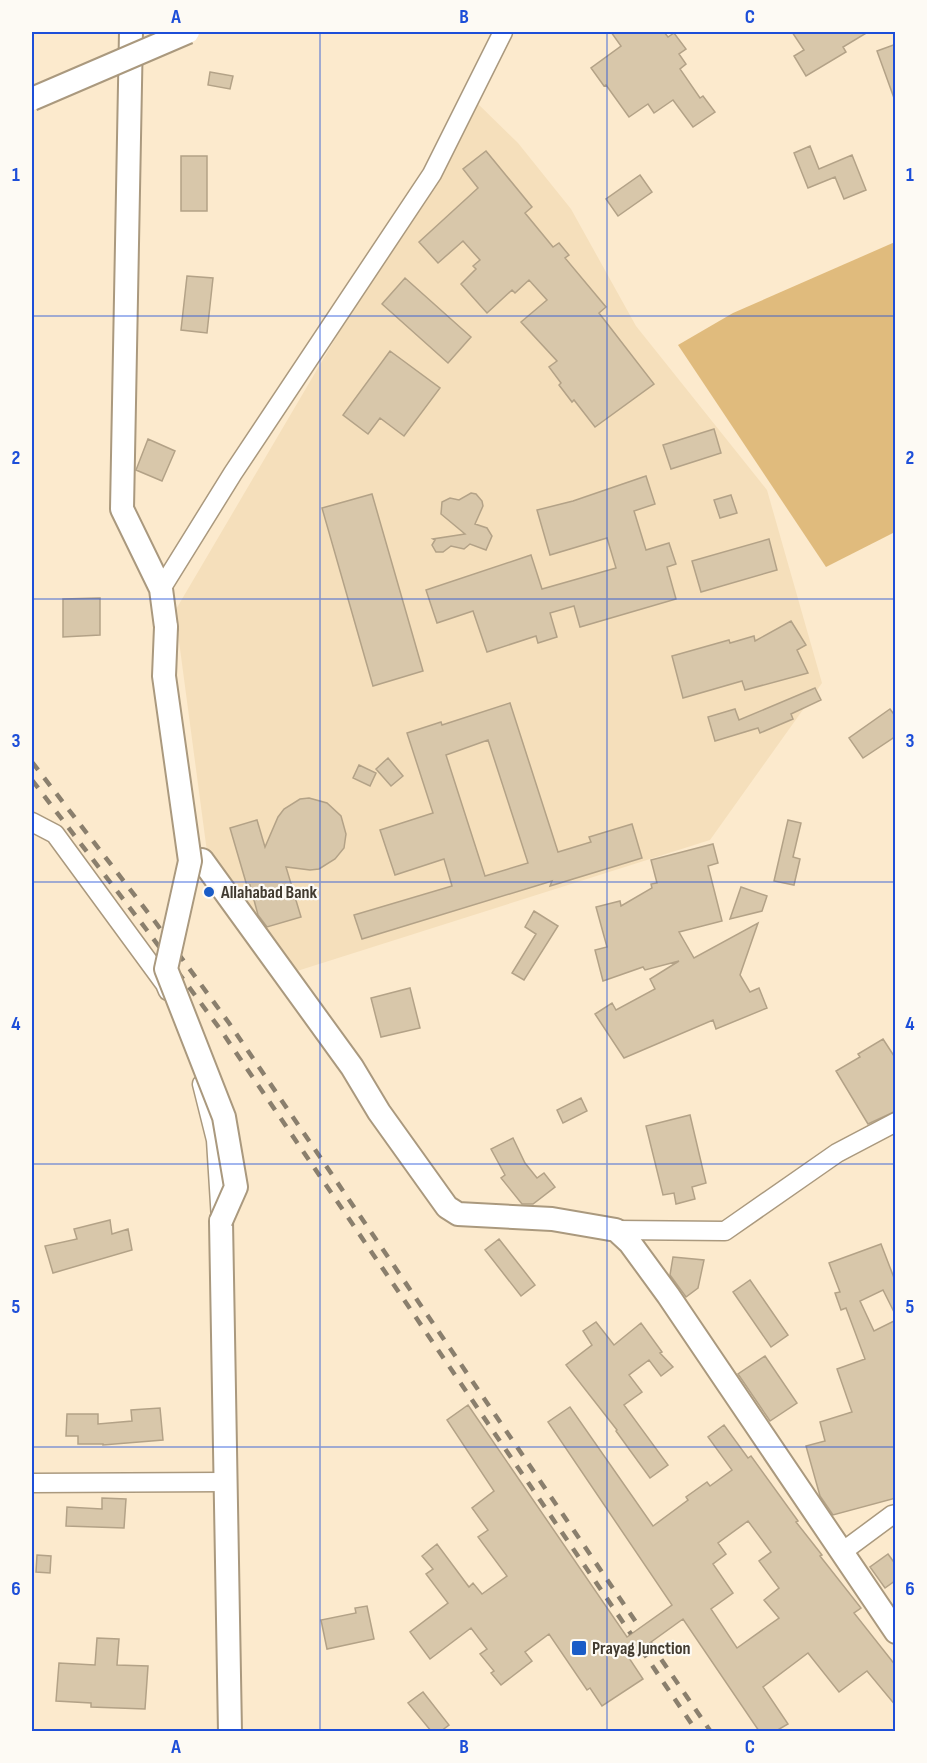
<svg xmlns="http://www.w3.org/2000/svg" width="927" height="1763" font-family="'Sofia Sans Condensed',sans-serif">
	<rect width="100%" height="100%" fill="#fceacd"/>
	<path fill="#f5dfbb" d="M 475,101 L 518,143 L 571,209 L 636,326 L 767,490 L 822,683 L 710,840 L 275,978 L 211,882 L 175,611 Z"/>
	<path fill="#e0bb7d" d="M 895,242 L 895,532 L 826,567 L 678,345 L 733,313 Z"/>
	<path fill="#d8c7aa" stroke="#b3a287" stroke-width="1.5" fill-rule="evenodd" d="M 611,32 L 664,32 L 668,37 L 674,33 L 686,49 L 679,54 L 686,64 L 680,69 L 700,98 L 703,96 L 715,112 L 693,127 L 673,100 L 654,113 L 648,104 L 629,117 L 606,85 L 604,86 L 591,68 L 621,46 Z
		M 792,32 L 868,32 L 843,47 L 846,52 L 806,76 L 794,56 L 804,50 Z
		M 896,44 L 896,98 L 894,98 L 877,51 Z
		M 210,72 L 233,76 L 230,89 L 208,85 Z
		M 810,146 L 819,169 L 852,155 L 866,190 L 844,199 L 835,177 L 808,188 L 794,153 Z
		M 486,151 L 532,207 L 525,213 L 553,247 L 559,243 L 569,255 L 565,258 L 606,307 L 599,313 L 654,384 L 595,427 L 574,400 L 572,402 L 559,385 L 561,383 L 549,367 L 557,361 L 521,322 L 547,300 L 529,280 L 515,293 L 512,290 L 487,313 L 461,284 L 476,269 L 473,266 L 480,260 L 463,241 L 438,263 L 419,242 L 478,188 L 463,169 Z
		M 181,156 L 207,156 L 207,211 L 181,211 Z
		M 640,175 L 652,192 L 618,216 L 606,199 Z
		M 187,276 L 213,278 L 207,333 L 181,330 Z
		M 405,278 L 471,337 L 448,363 L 382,304 Z
		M 390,351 L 440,388 L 404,436 L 380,418 L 368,434 L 343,415 Z
		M 714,429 L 721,453 L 671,469 L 663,445 Z
		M 148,439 L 175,451 L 162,481 L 136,470 Z
		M 646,476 L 655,504 L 634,511 L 646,550 L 669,543 L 676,564 L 667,567 L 676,599 L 580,627 L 574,606 L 550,613 L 557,637 L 538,643 L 536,636 L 487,652 L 473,611 L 437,623 L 426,590 L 531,555 L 542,589 L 616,568 L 607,538 L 550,555 L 537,510 L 573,501 Z
		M 471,493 L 476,494 L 482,501 L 483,506 L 475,524 L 487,528 L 492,536 L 486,550 L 470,544 L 464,549 L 451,546 L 443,552 L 436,552 L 432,545 L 435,540 L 433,539 L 465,534 L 441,514 L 442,502 L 450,498 L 459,500 Z
		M 372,494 L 423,671 L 373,686 L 322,508 Z
		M 731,495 L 737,513 L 720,518 L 714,500 Z
		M 769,539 L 777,570 L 701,592 L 692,561 Z
		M 100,598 L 100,635 L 63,637 L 63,599 Z
		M 791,621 L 806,645 L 797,650 L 808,673 L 745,690 L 742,681 L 683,698 L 672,656 L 729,640 L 730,643 L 754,636 L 755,641 Z
		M 815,688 L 821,700 L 791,714 L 793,719 L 760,733 L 758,728 L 715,741 L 708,717 L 735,709 L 739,720 Z
		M 510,703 L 558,852 L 591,842 L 589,837 L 632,824 L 642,858 L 550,886 L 552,881 L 362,939 L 354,915 L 452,886 L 444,859 L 395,875 L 380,830 L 433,813 L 407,733 L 441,722 L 442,725 ZM 488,740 L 528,863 L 485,876 L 446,755 Z
		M 890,709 L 896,717 L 896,736 L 863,758 L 849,738 Z
		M 388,758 L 403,776 L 391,786 L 376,769 Z
		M 359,765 L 376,773 L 370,786 L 353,778 Z
		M 309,798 L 327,803 L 341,816 L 346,834 L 344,848 L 335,859 L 319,869 L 310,870 L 286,867 L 301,917 L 267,927 L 258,915 L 250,885 L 247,886 L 230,828 L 257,820 L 265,847 L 278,817 L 284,809 L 300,799 Z
		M 788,820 L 801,823 L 793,857 L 800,859 L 794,885 L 774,881 Z
		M 713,844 L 718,863 L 708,866 L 722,921 L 679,932 L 694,958 L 758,923 L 740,975 L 750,992 L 759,988 L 767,1008 L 716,1029 L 713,1020 L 624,1058 L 595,1014 L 612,1003 L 616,1010 L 655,989 L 650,979 L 679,961 L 645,970 L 643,967 L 603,981 L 595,950 L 607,947 L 596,907 L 620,901 L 621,906 L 652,888 L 651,884 L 657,883 L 651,860 Z
		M 741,887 L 767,896 L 762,911 L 730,919 Z
		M 534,911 L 558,926 L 524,980 L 512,973 L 536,934 L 525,927 Z
		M 410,988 L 420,1028 L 381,1037 L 371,998 Z
		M 883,1039 L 896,1059 L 896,1111 L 868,1124 L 836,1071 L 860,1057 L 858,1054 Z
		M 581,1098 L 587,1111 L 563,1123 L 557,1110 Z
		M 690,1115 L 706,1183 L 692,1187 L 695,1199 L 676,1204 L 674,1193 L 663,1195 L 646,1126 Z
		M 513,1138 L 525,1163 L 537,1178 L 544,1173 L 555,1187 L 533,1204 L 522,1204 L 501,1178 L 505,1175 L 491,1149 Z
		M 110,1220 L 112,1234 L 128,1229 L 132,1250 L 53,1273 L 45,1246 L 77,1239 L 74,1229 Z
		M 499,1239 L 535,1285 L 521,1296 L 485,1250 Z
		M 881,1244 L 896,1283 L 896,1316 L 883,1290 L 860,1301 L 874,1331 L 896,1320 L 896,1498 L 833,1515 L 820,1496 L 806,1446 L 825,1441 L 820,1422 L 852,1412 L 837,1369 L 865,1359 L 846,1308 L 841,1310 L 835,1293 L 840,1292 L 829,1263 Z
		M 673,1257 L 704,1260 L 698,1288 L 686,1297 L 670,1275 Z
		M 750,1280 L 788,1335 L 771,1347 L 733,1292 Z
		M 596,1322 L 614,1345 L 641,1323 L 662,1352 L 660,1353 L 673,1367 L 661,1376 L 649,1360 L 629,1375 L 642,1392 L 624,1405 L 668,1465 L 650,1478 L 616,1431 L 617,1430 L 566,1365 L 592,1345 L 583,1331 Z
		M 765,1356 L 797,1403 L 770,1421 L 738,1374 Z
		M 468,1405 L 627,1637 L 672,1605 L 548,1422 L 570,1407 L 653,1526 L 688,1500 L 686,1497 L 707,1482 L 710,1486 L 732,1470 L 708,1437 L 724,1425 L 748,1458 L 751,1456 L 798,1521 L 796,1522 L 822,1555 L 820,1556 L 861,1608 L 854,1613 L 896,1666 L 896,1706 L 867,1671 L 839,1692 L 808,1653 L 763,1687 L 788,1724 L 776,1731 L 759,1731 L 683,1619 L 629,1658 L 643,1679 L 602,1706 L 590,1688 L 587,1690 L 549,1634 L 525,1652 L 532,1661 L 501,1685 L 491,1673 L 494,1671 L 480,1654 L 487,1649 L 471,1628 L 430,1659 L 410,1632 L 448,1603 L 426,1574 L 433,1569 L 422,1556 L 437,1544 L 469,1587 L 473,1583 L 482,1594 L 507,1576 L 478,1537 L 488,1530 L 472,1508 L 494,1491 L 447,1420 ZM 748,1521 L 771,1552 L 759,1561 L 779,1588 L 764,1600 L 779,1618 L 737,1648 L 711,1609 L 733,1593 L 713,1564 L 726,1554 L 718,1543 Z
		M 160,1408 L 163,1440 L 103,1445 L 103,1444 L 78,1444 L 78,1436 L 66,1436 L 67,1414 L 98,1414 L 98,1424 L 132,1421 L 131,1410 Z
		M 102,1498 L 126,1499 L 124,1528 L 66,1526 L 67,1507 L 102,1509 Z
		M 888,1554 L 896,1565 L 896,1580 L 885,1588 L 870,1567 Z
		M 37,1555 L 51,1556 L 50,1573 L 36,1572 Z
		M 367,1606 L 374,1639 L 327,1649 L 321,1620 L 356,1613 L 355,1608 Z
		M 97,1638 L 119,1639 L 117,1665 L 148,1666 L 145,1709 L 91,1707 L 91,1703 L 56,1701 L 59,1663 L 95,1665 Z
		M 423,1692 L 449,1725 L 441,1731 L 431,1731 L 408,1703 Z"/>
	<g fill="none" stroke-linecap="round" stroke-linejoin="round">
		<defs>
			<path id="minor" d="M 161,589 L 233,473 L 432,174 L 503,32
				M 32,822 L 55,834 L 165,984 L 168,991
				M 202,1084 L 216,1140 L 221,1220
				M 616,1230 L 725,1231 L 837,1153 L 896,1122
				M 32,1483 L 224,1482
				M 842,1552 L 892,1515 L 896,1514"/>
			<path id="tertiary" d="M 131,32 L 122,509 L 161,589 L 166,627
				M 202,860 L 352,1067 L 379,1112 L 447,1207 L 458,1214 L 552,1219 L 616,1230 L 630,1243 L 668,1295 L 896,1632
				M 221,1221 L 230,1732"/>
		</defs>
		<use href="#minor" stroke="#aa997e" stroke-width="21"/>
		<use href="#tertiary" stroke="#aa997e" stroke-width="26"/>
		<use href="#minor" stroke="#fff" stroke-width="18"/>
		<use href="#tertiary" stroke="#fff" stroke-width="22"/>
		<path stroke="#8a7f6d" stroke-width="4.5" stroke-dasharray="10 10" stroke-linecap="butt" d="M 32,762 L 156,923 L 229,1023 L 640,1628
			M 32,780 L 146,929 L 220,1029 L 631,1634
			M 650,1643 L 711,1732
			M 641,1649 L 697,1732"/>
		<defs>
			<path id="tertiary-bridge" d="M 32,99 L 188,32
				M 166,627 L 164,676 L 190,861 L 166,969 L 224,1117 L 236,1187 L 221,1221"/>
		</defs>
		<use href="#tertiary-bridge" stroke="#aa997e" stroke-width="26" stroke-linecap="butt"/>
		<use href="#tertiary-bridge" stroke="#fff" stroke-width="22"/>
	</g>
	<path fill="none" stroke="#1d4ed8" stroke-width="1.5" stroke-opacity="0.55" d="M 320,32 L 320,1732M 607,32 L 607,1732M 32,316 L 896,316M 32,599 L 896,599M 32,882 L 896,882M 32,1164 L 896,1164M 32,1447 L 896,1447"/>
	<g fill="#1a5cc7" stroke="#fdfaf4" stroke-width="2">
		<circle cx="209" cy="892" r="6"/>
		<rect x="571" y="1640" width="16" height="16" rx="3"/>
	</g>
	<g text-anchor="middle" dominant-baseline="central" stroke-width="4.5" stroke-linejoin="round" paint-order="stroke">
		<g font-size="18" font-weight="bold" fill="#413a2f" stroke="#fdfaf4" text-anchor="start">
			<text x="221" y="892">Allahabad Bank</text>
			<text x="592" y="1648">Prayag Junction</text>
		</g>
	</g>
	<rect width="927" height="1763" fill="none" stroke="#fdfaf4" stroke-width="66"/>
	<rect x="33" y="33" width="861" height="1697" fill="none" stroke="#1d4ed8" stroke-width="2"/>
	<g font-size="20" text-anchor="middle" font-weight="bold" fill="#1d4ed8">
		<text x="176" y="23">A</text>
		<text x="464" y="23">B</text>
		<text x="750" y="23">C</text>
		<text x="16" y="181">1</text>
		<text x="910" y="181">1</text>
		<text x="16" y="464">2</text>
		<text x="910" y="464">2</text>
		<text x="16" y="747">3</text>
		<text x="910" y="747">3</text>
		<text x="16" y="1030">4</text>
		<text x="910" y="1030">4</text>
		<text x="16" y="1313">5</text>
		<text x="910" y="1313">5</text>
		<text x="16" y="1595">6</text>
		<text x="910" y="1595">6</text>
		<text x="176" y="1753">A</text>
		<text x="464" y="1753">B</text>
		<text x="750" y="1753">C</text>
	</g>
</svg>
